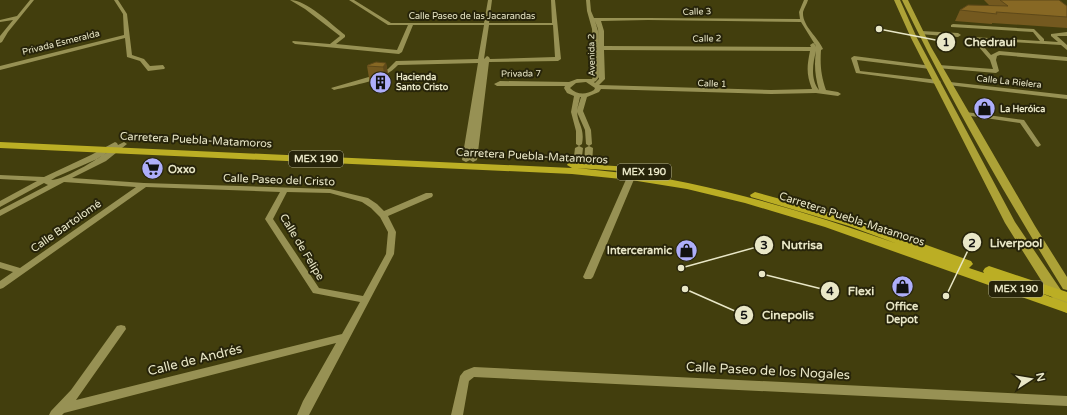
<svg xmlns="http://www.w3.org/2000/svg" width="1067" height="415" font-family="'Varela Round',sans-serif">
	<rect width="100%" height="100%" fill="#423e0d"/>
	<g fill="none" stroke-linecap="round" stroke-linejoin="round">
		<path fill="#979154" fill-rule="evenodd" d="M 30,0 L 34,0 L 8,32 L 2,42 L 0,43 L 0,36 L 13,20 L 0,22 L 0,20 L 17,16 Z
			M 114,0 L 118,0 L 127,14 L 132,55 L 144,59 L 150,66 L 163,65 L 165,68 L 164,69 L 148,71 L 140,61 L 127,57 L 125,38 L 0,70 L 0,66 L 124,35 L 123,14 Z
			M 290,0 C 307,0 331,24 345,35 L 345,37 L 336,44 L 397,50 L 408,25 L 388,25 L 349,0 L 354,0 L 391,23 L 484,23 L 488,0 L 492,0 L 489,23 L 552,23 L 551,0 L 555,0 L 561,59 L 558,61 L 489,62 L 477,160 L 473,162 L 470,160 L 466,162 L 462,160 L 478,63 L 398,65 C 384,81 354,85 334,90 L 331,88 L 379,74 L 388,69 L 396,61 L 478,59 L 484,25 L 413,25 L 402,52 L 399,54 L 295,44 L 292,42 L 293,41 L 330,44 L 340,36 L 305,9 ZM 489,25 L 553,25 L 555,57 L 490,59 L 489,57 L 487,56 L 484,59 Z
			M 586,0 L 590,0 L 591,11 L 594,18 L 648,18 L 800,19 L 799,12 L 804,0 L 808,0 C 807,4 804,8 803,12 C 802,26 818,37 823,49 L 821,50 C 820,65 821,76 826,90 L 838,92 L 841,94 L 838,96 L 816,93 L 771,94 L 601,89 L 599,92 L 587,97 L 583,111 L 591,130 L 592,144 L 589,146 L 593,148 L 592,165 L 588,167 L 584,165 L 585,148 L 589,146 L 586,144 L 585,130 L 577,112 C 578,125 585,128 582,144 L 579,146 L 583,148 L 581,165 L 577,167 L 574,167 L 573,165 L 575,148 L 579,146 L 576,144 L 576,131 L 571,112 L 574,96 L 567,93 L 564,88 L 565,86 L 497,86 L 494,84 L 500,81 L 569,82 L 577,79 L 592,79 L 593,77 L 593,49 L 591,48 L 593,47 L 592,29 L 587,11 ZM 648,20 L 801,22 L 814,43 L 816,47 L 815,44 L 813,43 L 810,45 L 811,47 L 604,46 L 604,31 L 601,21 ZM 595,21 L 598,31 L 599,46 L 598,29 ZM 598,50 L 599,79 L 595,83 L 594,82 L 596,81 L 599,77 ZM 604,50 L 810,51 C 807,66 806,74 812,89 L 771,90 L 599,85 L 605,79 ZM 816,51 C 814,65 815,76 819,90 C 810,79 813,63 816,51 ZM 586,82 L 595,88 L 594,90 C 586,95 577,95 570,88 L 576,83 ZM 580,97 L 581,97 L 577,110 Z
			M 953,24 L 1034,29 L 1044,39 L 1044,41 L 1058,42 L 1051,36 L 1051,34 L 1067,32 L 1067,36 L 1057,36 L 1067,45 L 1067,50 L 1061,45 L 978,40 L 991,55 L 999,51 L 1067,57 L 1067,61 L 1000,55 L 997,56 L 996,60 L 999,71 L 996,73 L 937,68 L 937,66 L 939,65 L 993,69 L 990,60 L 972,39 L 972,37 L 1040,41 L 1033,32 L 951,27 L 951,25 Z
			M 921,31 L 958,33 L 961,35 L 958,37 L 919,34 L 919,32 Z
			M 854,56 L 932,66 L 932,68 L 930,69 L 857,60 L 860,71 L 938,80 L 941,82 L 938,84 L 856,73 L 851,58 Z
			M 950,82 L 1067,95 L 1067,99 L 948,85 L 947,84 Z
			M 966,112 L 1024,120 L 1041,145 L 1038,147 L 1036,146 L 1020,123 L 964,115 L 964,113 Z
			M 115,142 L 117,143 L 118,145 L 124,142 L 127,144 L 106,161 L 72,178 L 144,183 L 330,189 L 368,198 L 377,204 L 384,211 L 426,193 L 432,193 L 433,195 L 432,197 L 388,216 L 396,232 L 394,254 L 309,415 L 297,415 L 303,401 L 336,343 L 64,413 L 62,415 L 49,415 L 51,411 L 71,390 L 117,326 L 121,325 L 125,326 L 126,329 L 76,400 L 342,334 L 360,302 L 313,293 L 265,219 L 280,192 L 146,187 L 3,288 L 0,289 L 0,281 L 13,272 L 0,268 L 0,262 L 20,268 L 136,187 L 64,182 L 0,216 L 0,210 L 48,185 L 44,183 L 0,207 L 0,201 L 37,181 L 0,179 L 0,175 L 44,177 L 91,155 ZM 117,146 C 104,155 65,180 51,180 L 56,177 L 97,159 ZM 287,192 L 330,193 L 362,202 L 371,208 L 380,217 L 388,232 L 386,254 L 363,296 L 319,288 L 273,219 Z
			M 628,175 L 634,175 L 635,177 L 593,277 L 591,279 L 585,279 L 583,277 Z
			M 474,367 L 1067,396 L 1067,406 L 474,377 L 469,381 L 463,415 L 451,415 L 460,376 L 464,371 Z"/>
		<path fill="#ada237" fill-rule="evenodd" d="M 894,0 L 900,0 L 917,38 L 1015,222 L 1067,299 L 1067,313 L 1063,311 L 1051,296 L 1005,223 L 911,38 Z
			M 902,0 L 908,0 L 931,47 L 1035,226 L 1067,277 L 1067,290 L 1063,289 C 1005,195 950,99 902,0 Z"/>
		<path fill="#bbae24" fill-rule="evenodd" d="M 0,142 L 572,168 L 567,165 L 568,163 L 630,167 L 635,170 L 634,172 L 577,168 C 614,172 651,175 688,183 C 759,198 827,219 895,243 L 849,226 L 751,197 L 750,195 L 755,192 L 857,220 L 971,261 L 973,264 L 969,268 L 984,273 L 983,271 L 985,268 L 989,266 L 1067,292 L 1067,302 L 1035,291 L 1067,303 L 1067,313 L 825,227 L 745,203 L 687,189 L 631,180 L 572,174 L 0,148 Z"/>
	</g>
	<path fill="#74591f" d="M 984,0 L 1059,0 L 1067,6 L 1067,28 L 992,23 L 992,24 L 955,21 L 960,10 L 990,6 Z
		M 386,63 L 389,80 L 386,85 L 370,84 L 367,66 Z"/>
	<path fill="#5e4919" d="M 386,63 L 389,80 L 386,85 L 383,67 Z"/>
	<path fill="#876824" stroke="#5e4919" d="M 1000,0 L 1059,0 L 1067,6 L 1067,17 L 996,12 L 997,14 L 960,10 L 968,5 L 1008,6 Z
		M 376,62 L 386,63 L 383,67 L 367,66 L 368,65 Z"/>
	<defs>
		<symbol id="building-disc" viewBox="-11 -11 22 22"><circle r="9.5" fill="#aeaefa" stroke="#27240a"/><path d="M-4-6H4V6H1V3H-1V6H-4ZM-2.5-4.3h1.7v1.8h-1.7ZM.8-4.3h1.7v1.8H.8ZM-2.5-1h1.7V.8h-1.7ZM.8-1h1.7V.8H.8Z" fill="#111"/></symbol>
		<symbol id="shop-disc" viewBox="-11 -11 22 22"><circle r="9.5" fill="#aeaefa" stroke="#27240a"/><path d="M-5-2.5h2.3a2.7 3.5 0 0 1 5.4 0H5L5.5 6h-11ZM-1.5-2.5h3a1.5 2.3 0 0 0-3 0Z" fill="#111"/></symbol>
		<symbol id="supermarket-disc" viewBox="-11 -11 22 22"><circle r="9.5" fill="#aeaefa" stroke="#27240a"/><path d="M-6-5.5h2.5l.6 2H6L4.5 2H-2.5L-4.4-4H-6ZM-1.5 3.2a1.3 1.3 0 1 0 .1 0ZM3 3.2a1.3 1.3 0 1 0 .1 0Z" fill="#111"/></symbol>
	</defs>
	<g fill-rule="evenodd">
		<use href="#building-disc" x="368" y="70" width="25" height="25"/>
		<use href="#shop-disc" x="972" y="96" width="25" height="25"/>
		<use href="#supermarket-disc" x="140" y="156" width="25" height="25"/>
		<use href="#shop-disc" x="674" y="238" width="25" height="25"/>
		<use href="#shop-disc" x="890" y="274" width="25" height="25"/>
	</g>
	<g text-anchor="middle" dominant-baseline="central" stroke-width="4" stroke-linejoin="round" paint-order="stroke">
		<g font-size="9" fill="#e9e7c7" stroke="#27240a">
			<text transform="translate(697 12) rotate(-2)">Calle 3</text>
			<text x="472" y="16">Calle Paseo de las Jacarandas</text>
			<text transform="translate(707 39) rotate(-1)">Calle 2</text>
			<text transform="translate(61 43) rotate(-14)">Privada Esmeralda</text>
			<text transform="translate(592 55) rotate(-91)">Avenida 2</text>
			<text transform="translate(521 74) rotate(-1)">Privada 7</text>
			<text transform="translate(1009 82) rotate(6)">Calle La Rielera</text>
			<text transform="translate(712 84) rotate(2)">Calle 1</text>
		</g>
		<g font-size="9" font-weight="bold" fill="#e9e7c7" stroke="#27240a" text-anchor="start">
			<text x="396" y="77">Hacienda<tspan x="396" dy="10">Santo Cristo</tspan></text>
			<text x="1000" y="109">La Heróica</text>
		</g>
		<g fill="#27240a" stroke="#afac8e" stroke-width="1">
			<rect x="289" y="151" width="54" height="16" rx="3"/>
			<rect x="617" y="164" width="54" height="16" rx="3"/>
			<rect x="989" y="281" width="54" height="16" rx="3"/>
		</g>
		<g font-size="10" font-weight="bold" fill="#e9e7c7">
			<text x="316" y="159">MEX 190</text>
			<text x="644" y="172">MEX 190</text>
			<text x="1016" y="289">MEX 190</text>
		</g>
		<g font-size="11" fill="#e9e7c7" stroke="#27240a">
			<text transform="translate(196 140) rotate(3)">Carretera Puebla-Matamoros</text>
			<text transform="translate(532 156) rotate(3)">Carretera Puebla-Matamoros</text>
			<text transform="translate(279 180) rotate(2)">Calle Paseo del Cristo</text>
			<text transform="translate(852 219) rotate(18)">Carretera Puebla-Matamoros</text>
			<text transform="translate(66 226) rotate(-35)">Calle Bartolomé</text>
			<text transform="translate(302 247) rotate(59)">Calle de Felipe</text>
		</g>
		<g font-size="11" font-weight="bold" fill="#e9e7c7" stroke="#27240a" text-anchor="start">
			<text x="168" y="169">Oxxo</text>
			<text x="672" y="250" text-anchor="end">Interceramic</text>
			<text x="902" y="306" text-anchor="middle">Office<tspan x="902" dy="13">Depot</tspan></text>
		</g>
		<g font-size="13" fill="#e9e7c7" stroke="#27240a">
			<text transform="translate(195 360) rotate(-14)">Calle de Andrés</text>
			<text transform="translate(768 371) rotate(3)">Calle Paseo de los Nogales</text>
		</g>
	</g>
	<path fill="none" stroke="#e9e7c7" stroke-width="1.5" d="M879 29L946 42M946 296L972 242M681 268L764 245M762 274L830 291M685 289L744 315"/>
	<g fill="#e9e7c7" stroke="#27240a" stroke-width="1.5">
		<circle cx="879" cy="29" r="4"/>
		<circle cx="946" cy="296" r="4"/>
		<circle cx="681" cy="268" r="4"/>
		<circle cx="762" cy="274" r="4"/>
		<circle cx="685" cy="289" r="4"/>
		<circle cx="946" cy="42" r="10"/>
		<circle cx="972" cy="242" r="10"/>
		<circle cx="764" cy="245" r="10"/>
		<circle cx="830" cy="291" r="10"/>
		<circle cx="744" cy="315" r="10"/>
	</g>
	<g font-size="12" text-anchor="middle" font-weight="bold" fill="#111">
		<text x="946" y="46">1</text>
		<text x="972" y="247">2</text>
		<text x="764" y="249">3</text>
		<text x="830" y="295">4</text>
		<text x="744" y="319">5</text>
	</g>
	<g font-size="12" text-anchor="middle" font-weight="bold" fill="#e9e7c7" stroke="#27240a" stroke-width="4" stroke-linejoin="round" paint-order="stroke">
		<text x="990" y="46">Chedraui</text>
		<text x="1016" y="247">Liverpool</text>
		<text x="802" y="249">Nutrisa</text>
		<text x="861" y="295">Flexi</text>
		<text x="788" y="319">Cinepolis</text>
	</g>
	<g transform="translate(1031 379) rotate(78)" stroke="#27240a" stroke-width="3" paint-order="stroke">
	<path d="M0-3L7 15L0 10L-7 15Z" fill="#e9e7c7"/>
	<text y="-6" font-size="11" font-weight="bold" text-anchor="middle" fill="#e9e7c7">N</text>
	</g>
</svg>
